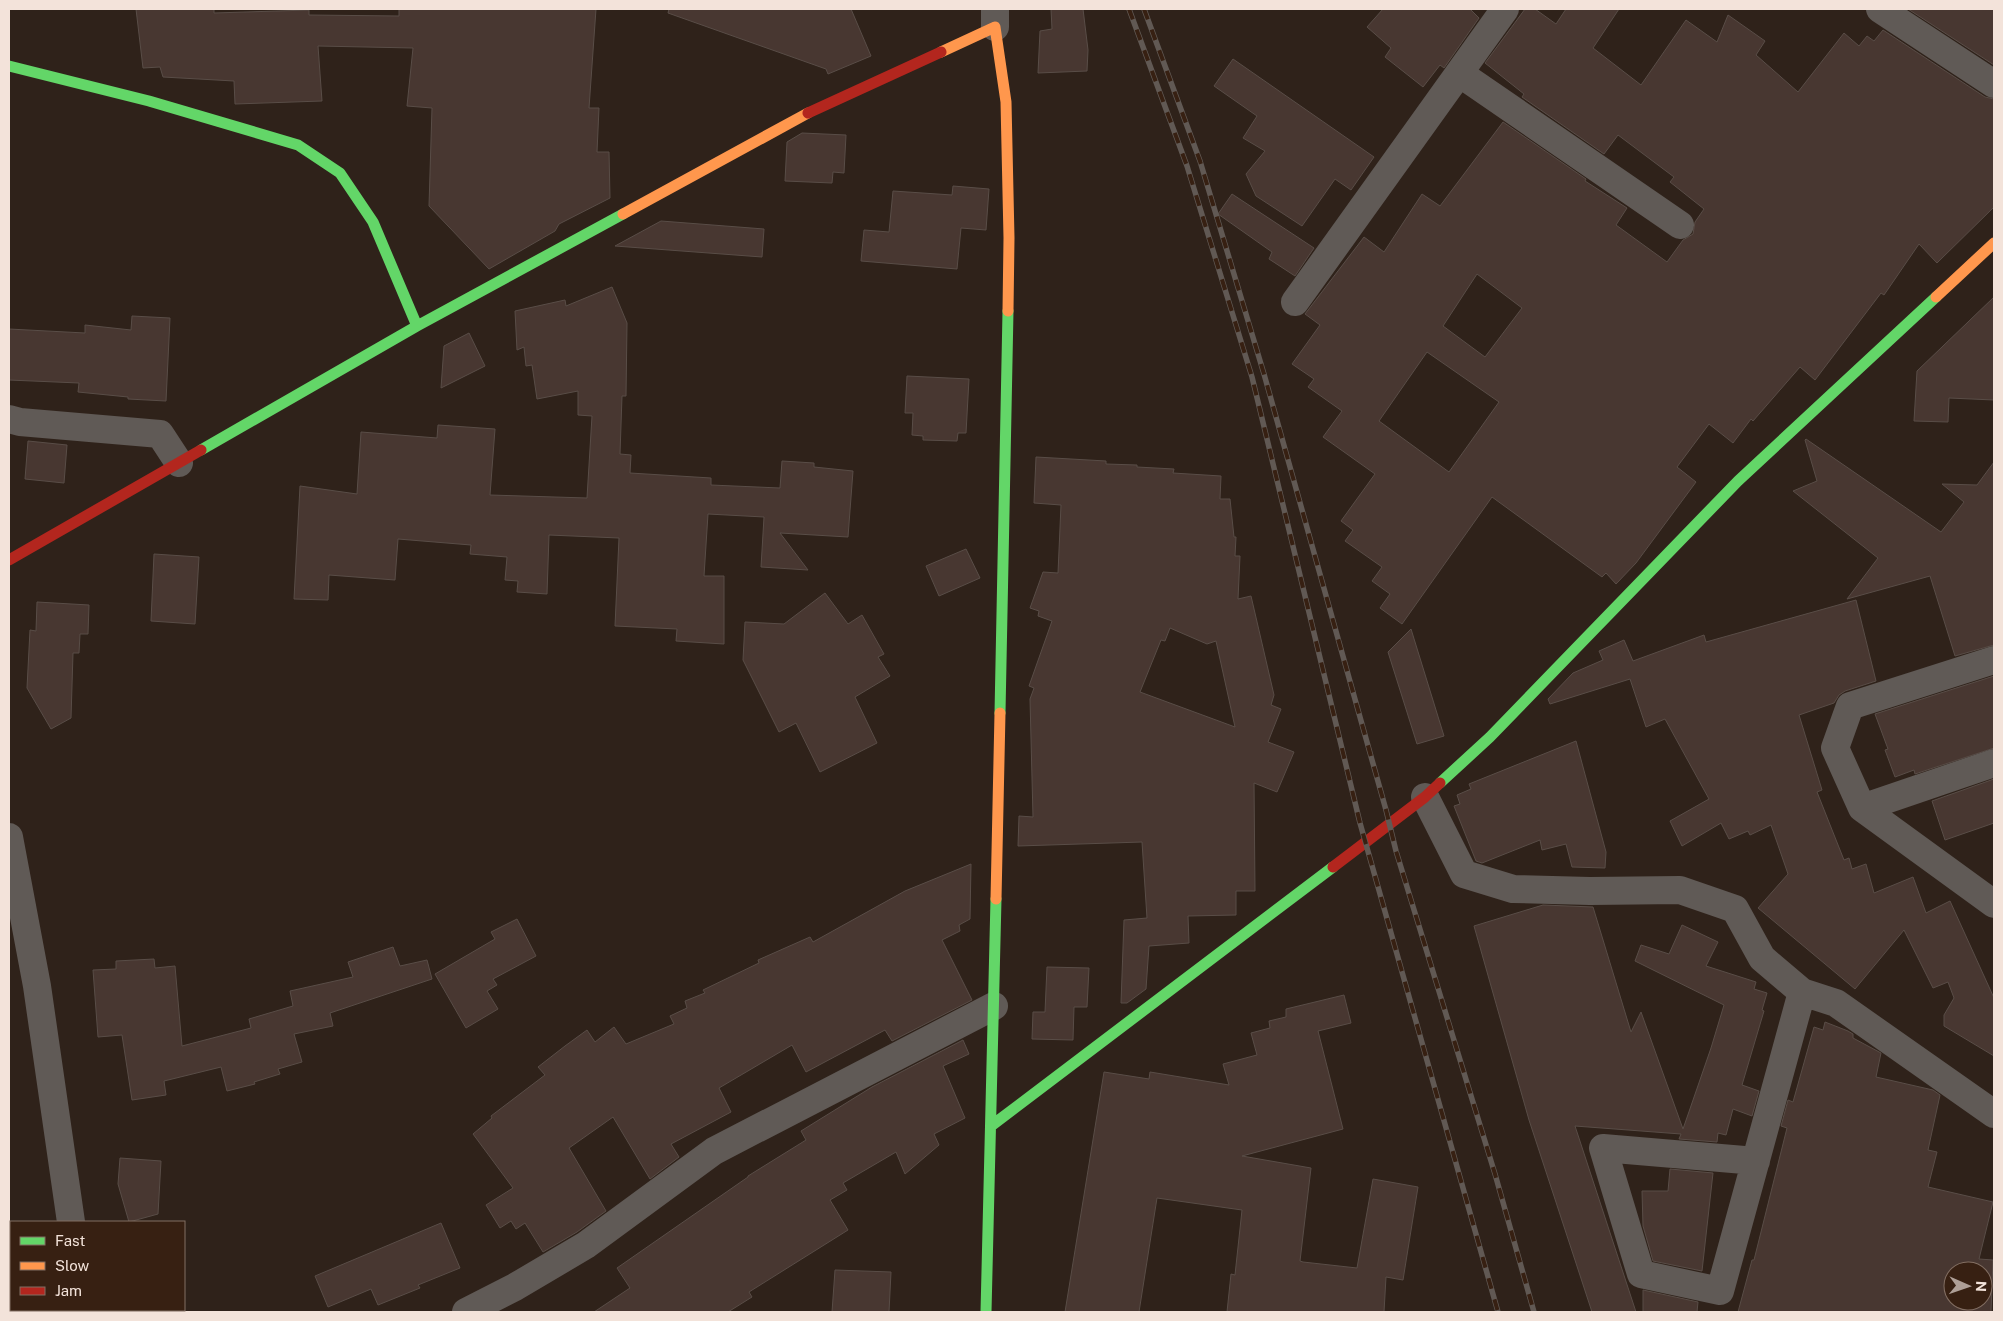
<svg xmlns="http://www.w3.org/2000/svg" width="2003" height="1321" font-family="'Public Sans',sans-serif">
	<rect width="100%" height="100%" fill="#2f221a"/>
	<path fill="#483731" stroke="#594d47" fill-rule="evenodd" d="M 136,9 L 214,9 L 214,13 L 309,10 L 309,15 L 399,16 L 399,9 L 596,9 L 589,108 L 599,108 L 597,152 L 609,152 L 610,198 L 559,224 L 555,231 L 489,269 L 429,206 L 432,108 L 407,106 L 413,48 L 318,46 L 322,101 L 235,104 L 234,81 L 163,77 L 160,67 L 143,68 Z
		M 669,9 L 851,9 L 871,56 L 828,74 L 826,69 L 668,13 Z
		M 1051,9 L 1083,9 L 1088,50 L 1087,71 L 1038,73 L 1040,31 L 1052,29 Z
		M 1383,9 L 1470,9 L 1479,18 L 1444,68 L 1440,65 L 1423,87 L 1385,57 L 1391,48 L 1367,27 Z
		M 1525,9 L 1535,9 L 1556,24 L 1566,9 L 1619,9 L 1593,48 L 1641,85 L 1686,20 L 1717,42 L 1728,15 L 1765,41 L 1756,55 L 1798,92 L 1844,33 L 1859,46 L 1867,36 L 1874,41 L 1883,30 L 1985,97 L 1994,99 L 1994,207 L 1937,263 L 1919,244 L 1884,295 L 1881,293 L 1815,380 L 1800,367 L 1753,421 L 1751,419 L 1733,443 L 1709,424 L 1677,467 L 1696,482 L 1636,563 L 1616,584 L 1606,573 L 1602,577 L 1492,497 L 1402,624 L 1380,608 L 1390,594 L 1372,581 L 1382,567 L 1345,541 L 1353,530 L 1341,521 L 1375,474 L 1323,437 L 1342,411 L 1308,387 L 1314,379 L 1292,364 L 1320,325 L 1305,314 L 1364,237 L 1384,252 L 1422,194 L 1440,206 L 1503,122 L 1586,179 L 1585,181 L 1627,208 L 1616,225 L 1667,262 L 1683,240 L 1693,234 L 1695,222 L 1704,209 L 1670,182 L 1674,177 L 1618,135 L 1604,154 L 1522,97 L 1524,94 L 1485,63 ZM 1477,274 L 1522,308 L 1485,357 L 1443,326 ZM 1427,352 L 1499,402 L 1449,472 L 1379,421 Z
		M 1908,9 L 1994,9 L 1994,65 Z
		M 1233,59 L 1374,157 L 1351,190 L 1335,179 L 1302,226 L 1256,196 L 1246,174 L 1265,151 L 1243,138 L 1257,116 L 1214,86 Z
		M 802,133 L 846,135 L 844,173 L 833,172 L 832,183 L 785,181 L 787,142 Z
		M 953,186 L 989,189 L 986,230 L 961,228 L 957,269 L 861,261 L 864,230 L 889,232 L 893,191 L 952,195 Z
		M 1232,194 L 1314,248 L 1295,276 L 1269,259 L 1272,252 L 1218,214 Z
		M 661,221 L 764,229 L 762,257 L 615,246 Z
		M 612,287 L 627,323 L 626,396 L 622,396 L 620,454 L 631,455 L 630,473 L 711,478 L 711,485 L 780,488 L 782,461 L 814,463 L 814,467 L 853,471 L 848,537 L 780,533 L 808,570 L 761,567 L 764,517 L 708,514 L 704,576 L 724,576 L 724,644 L 676,641 L 677,629 L 615,626 L 619,538 L 549,535 L 547,594 L 517,592 L 518,581 L 505,580 L 507,557 L 470,554 L 471,545 L 398,539 L 395,580 L 329,575 L 328,600 L 294,599 L 300,486 L 357,494 L 361,432 L 437,438 L 438,425 L 495,429 L 490,495 L 587,498 L 592,416 L 578,415 L 578,391 L 537,399 L 532,365 L 526,366 L 524,347 L 517,350 L 515,311 L 565,300 L 566,306 Z
		M 1994,297 L 1994,400 L 1949,398 L 1948,422 L 1914,421 L 1917,371 Z
		M 132,316 L 170,318 L 166,401 L 128,399 L 128,397 L 78,392 L 79,383 L 9,380 L 9,329 L 85,333 L 85,325 L 131,330 Z
		M 469,333 L 485,366 L 441,388 L 444,346 Z
		M 907,376 L 969,379 L 966,433 L 958,433 L 957,441 L 923,440 L 923,436 L 912,435 L 913,413 L 905,413 Z
		M 1806,439 L 1941,532 L 1964,502 L 1942,484 L 1977,485 L 1994,462 L 1994,645 L 1955,656 L 1930,576 L 1847,599 L 1878,558 L 1793,491 L 1817,481 L 1805,440 Z
		M 28,441 L 67,445 L 64,483 L 25,479 Z
		M 1036,457 L 1106,461 L 1106,464 L 1137,465 L 1137,467 L 1174,469 L 1173,473 L 1221,476 L 1220,499 L 1230,499 L 1234,537 L 1236,537 L 1235,556 L 1240,556 L 1238,599 L 1251,596 L 1274,695 L 1271,705 L 1281,709 L 1268,742 L 1294,752 L 1277,792 L 1254,783 L 1255,891 L 1236,891 L 1236,915 L 1188,916 L 1189,943 L 1149,946 L 1146,989 L 1127,1003 L 1121,1003 L 1124,920 L 1147,918 L 1142,842 L 1018,846 L 1019,816 L 1033,817 L 1030,699 L 1034,688 L 1029,686 L 1052,621 L 1038,616 L 1039,611 L 1030,608 L 1043,572 L 1058,573 L 1061,505 L 1034,503 ZM 1170,628 L 1207,644 L 1216,641 L 1235,727 L 1140,692 L 1161,640 L 1165,641 Z
		M 966,549 L 980,578 L 939,596 L 926,566 Z
		M 154,554 L 199,557 L 195,624 L 151,621 Z
		M 825,593 L 848,624 L 862,615 L 884,654 L 878,657 L 890,676 L 855,697 L 877,743 L 820,772 L 796,723 L 779,732 L 743,660 L 745,622 L 784,624 Z
		M 1856,600 L 1876,681 L 1845,691 L 1839,695 L 1834,703 L 1799,715 L 1822,790 L 1817,792 L 1844,860 L 1849,858 L 1852,869 L 1866,864 L 1874,893 L 1913,877 L 1926,913 L 1950,901 L 1994,998 L 1994,1056 L 1944,1026 L 1944,1015 L 1954,998 L 1948,982 L 1933,988 L 1904,930 L 1855,989 L 1758,908 L 1788,874 L 1771,825 L 1750,835 L 1748,831 L 1729,839 L 1721,823 L 1682,846 L 1670,821 L 1709,799 L 1665,719 L 1646,727 L 1630,679 L 1550,704 L 1548,699 L 1573,673 L 1603,660 L 1599,651 L 1624,640 L 1633,661 L 1704,635 L 1706,642 Z
		M 37,602 L 89,605 L 88,634 L 80,634 L 79,653 L 73,653 L 71,718 L 51,729 L 27,688 L 30,630 L 36,631 Z
		M 1411,629 L 1444,736 L 1417,744 L 1388,652 Z
		M 1994,676 L 1994,748 L 1915,774 L 1914,770 L 1895,777 L 1885,750 L 1888,749 L 1875,714 Z
		M 1576,741 L 1606,852 L 1605,868 L 1572,867 L 1566,844 L 1542,850 L 1540,840 L 1482,863 L 1476,861 L 1454,806 L 1460,804 L 1457,795 L 1471,789 L 1469,784 Z
		M 1994,779 L 1994,823 L 1945,840 L 1932,801 Z
		M 971,864 L 970,919 L 959,925 L 960,931 L 942,940 L 972,1000 L 892,1041 L 885,1030 L 806,1072 L 792,1045 L 719,1088 L 731,1112 L 671,1144 L 679,1157 L 650,1179 L 613,1117 L 569,1148 L 606,1211 L 577,1232 L 543,1252 L 525,1223 L 516,1229 L 511,1221 L 500,1228 L 486,1205 L 513,1188 L 473,1134 L 492,1118 L 491,1116 L 545,1075 L 538,1067 L 565,1046 L 587,1030 L 595,1042 L 614,1027 L 626,1044 L 674,1024 L 670,1016 L 687,1008 L 685,1001 L 705,993 L 703,990 L 759,963 L 758,960 L 810,937 L 813,942 L 905,891 Z
		M 1543,905 L 1593,907 L 1631,1032 L 1641,1012 L 1683,1129 L 1711,1048 L 1724,1005 L 1635,961 L 1641,945 L 1669,954 L 1682,925 L 1718,942 L 1706,966 L 1756,982 L 1754,989 L 1767,993 L 1762,1010 L 1764,1011 L 1742,1085 L 1759,1091 L 1752,1116 L 1733,1109 L 1726,1135 L 1718,1133 L 1717,1142 L 1679,1139 L 1681,1134 L 1575,1126 L 1636,1312 L 1592,1312 L 1529,1120 L 1474,926 Z
		M 517,919 L 536,956 L 493,979 L 497,985 L 487,991 L 498,1009 L 466,1028 L 435,974 L 495,939 L 491,932 Z
		M 393,947 L 400,966 L 427,960 L 432,979 L 330,1013 L 333,1026 L 294,1034 L 302,1062 L 278,1069 L 280,1074 L 254,1082 L 255,1084 L 227,1091 L 221,1067 L 164,1081 L 166,1095 L 132,1100 L 122,1035 L 98,1037 L 93,970 L 116,969 L 116,961 L 154,959 L 155,968 L 175,966 L 182,1046 L 251,1028 L 249,1019 L 293,1006 L 290,991 L 353,977 L 348,962 Z
		M 1047,967 L 1089,968 L 1087,1007 L 1074,1007 L 1073,1040 L 1032,1039 L 1033,1012 L 1045,1012 Z
		M 1344,995 L 1351,1023 L 1318,1031 L 1343,1129 L 1242,1156 L 1311,1168 L 1300,1261 L 1303,1262 L 1357,1268 L 1373,1179 L 1418,1187 L 1403,1280 L 1386,1277 L 1384,1312 L 1227,1312 L 1231,1274 L 1235,1275 L 1242,1210 L 1157,1198 L 1139,1312 L 1065,1312 L 1104,1072 L 1149,1079 L 1150,1072 L 1229,1085 L 1223,1064 L 1257,1055 L 1251,1033 L 1270,1028 L 1269,1021 L 1286,1017 L 1286,1009 Z
		M 1825,1022 L 1848,1031 L 1853,1034 L 1853,1038 L 1881,1053 L 1876,1077 L 1933,1090 L 1940,1095 L 1928,1150 L 1937,1152 L 1928,1187 L 1993,1202 L 1979,1259 L 1993,1260 L 1991,1312 L 1738,1312 L 1752,1260 L 1754,1260 L 1787,1128 L 1781,1126 L 1788,1100 L 1793,1102 L 1814,1027 L 1823,1030 ZM 1953,1271 L 1983,1271 L 1983,1301 L 1953,1301 Z
		M 963,1040 L 969,1054 L 943,1066 L 965,1118 L 934,1134 L 939,1145 L 905,1174 L 896,1152 L 843,1183 L 847,1190 L 830,1200 L 848,1230 L 749,1292 L 752,1297 L 728,1312 L 594,1312 L 630,1288 L 617,1268 L 748,1177 L 748,1176 L 806,1140 L 801,1131 L 872,1087 Z
		M 120,1158 L 161,1161 L 158,1214 L 129,1222 L 118,1184 Z
		M 1670,1169 L 1713,1173 L 1702,1271 L 1653,1261 L 1643,1226 L 1642,1191 L 1668,1191 Z
		M 441,1223 L 460,1268 L 418,1285 L 420,1288 L 378,1305 L 371,1289 L 328,1307 L 315,1276 Z
		M 835,1270 L 891,1272 L 889,1312 L 832,1312 Z
		M 1643,1290 L 1698,1302 L 1697,1312 L 1643,1312 Z"/>
	<g fill="none" stroke-linecap="round" stroke-linejoin="round">
		<path stroke="#605a56" stroke-width="28" d="M 1880,9 L 1994,84
			M 995,27 L 995,9
			M 1459,73 L 1680,225
			M 1295,302 L 1505,9
			M 9,419 L 20,422 L 160,434 L 179,463
			M 1994,660 L 1850,706 L 1835,748 L 1862,808 L 1994,904
			M 1425,797 L 1464,874 L 1513,889 L 1590,891 L 1680,890 L 1735,909 L 1762,958 L 1802,992 L 1836,1003 L 1994,1114
			M 1862,808 L 1994,763
			M 9,837 L 37,986 L 71,1222
			M 1756,1161 L 1603,1148 L 1641,1274 L 1720,1291 L 1802,992
			M 91,1310 L 92,1312
			M 466,1312 L 515,1287 L 586,1245 L 714,1151 L 994,1006"/>
		<path stroke="#63d668" stroke-width="11" d="M 9,66 L 149,101 L 298,145 L 340,173 L 373,222 L 417,326
			M 201,450 L 417,326 L 623,214
			M 1000,713 L 1008,311
			M 1440,783 L 1490,737 L 1738,481 L 1936,297
			M 991,1126 L 1333,867
			M 986,1312 L 996,899"/>
		<path stroke="#ff974d" stroke-width="11" d="M 941,52 L 995,27 L 1006,102 L 1009,238 L 1008,311
			M 623,214 L 808,113
			M 1936,297 L 1994,243
			M 996,899 L 1000,713"/>
		<path stroke="#b3261e" stroke-width="11" d="M 808,113 L 941,52
			M 9,560 L 201,450
			M 1333,867 L 1425,797 L 1440,783"/>
		<defs>
			<path id="rail" d="M 1129,9 L 1187,166 L 1252,377 L 1360,823 L 1498,1312
				M 1144,9 L 1200,161 L 1264,374 L 1386,810 L 1396,851 L 1495,1174 L 1534,1312"/>
		</defs>
		<use href="#rail" stroke="#615954" stroke-width="5.5"/>
		<use href="#rail" stroke="#372012" stroke-width="4" stroke-dasharray="11" stroke-linecap="butt"/>
	</g>
	<rect width="2003" height="1321" fill="none" stroke="#f3e3da" stroke-width="20"/>
	<rect x="10" y="1221" width="175" height="90" fill="#372012" stroke="#826e62"/>
	<rect x="20" y="1237" width="25" height="8" fill="#63d668" stroke="#826e62"/>
	<text x="55" y="1246" font-size="15" fill="#f3e3da">Fast</text>
	<rect x="20" y="1262" width="25" height="8" fill="#ff974d" stroke="#826e62"/>
	<text x="55" y="1271" font-size="15" fill="#f3e3da">Slow</text>
	<rect x="20" y="1287" width="25" height="8" fill="#b3261e" stroke="#826e62"/>
	<text x="55" y="1296" font-size="15" fill="#f3e3da">Jam</text>
	<g transform="translate(1968 1286) rotate(92)"><circle r="24" fill="#372012" stroke="#826e62"/>
	<path d="M0-4L9 19L0 12L-9 19Z" fill="#ae9f97"/>
	<text y="-8" font-size="14" font-weight="bold" text-anchor="middle" fill="#f3e3da">N</text>
	</g>
</svg>
